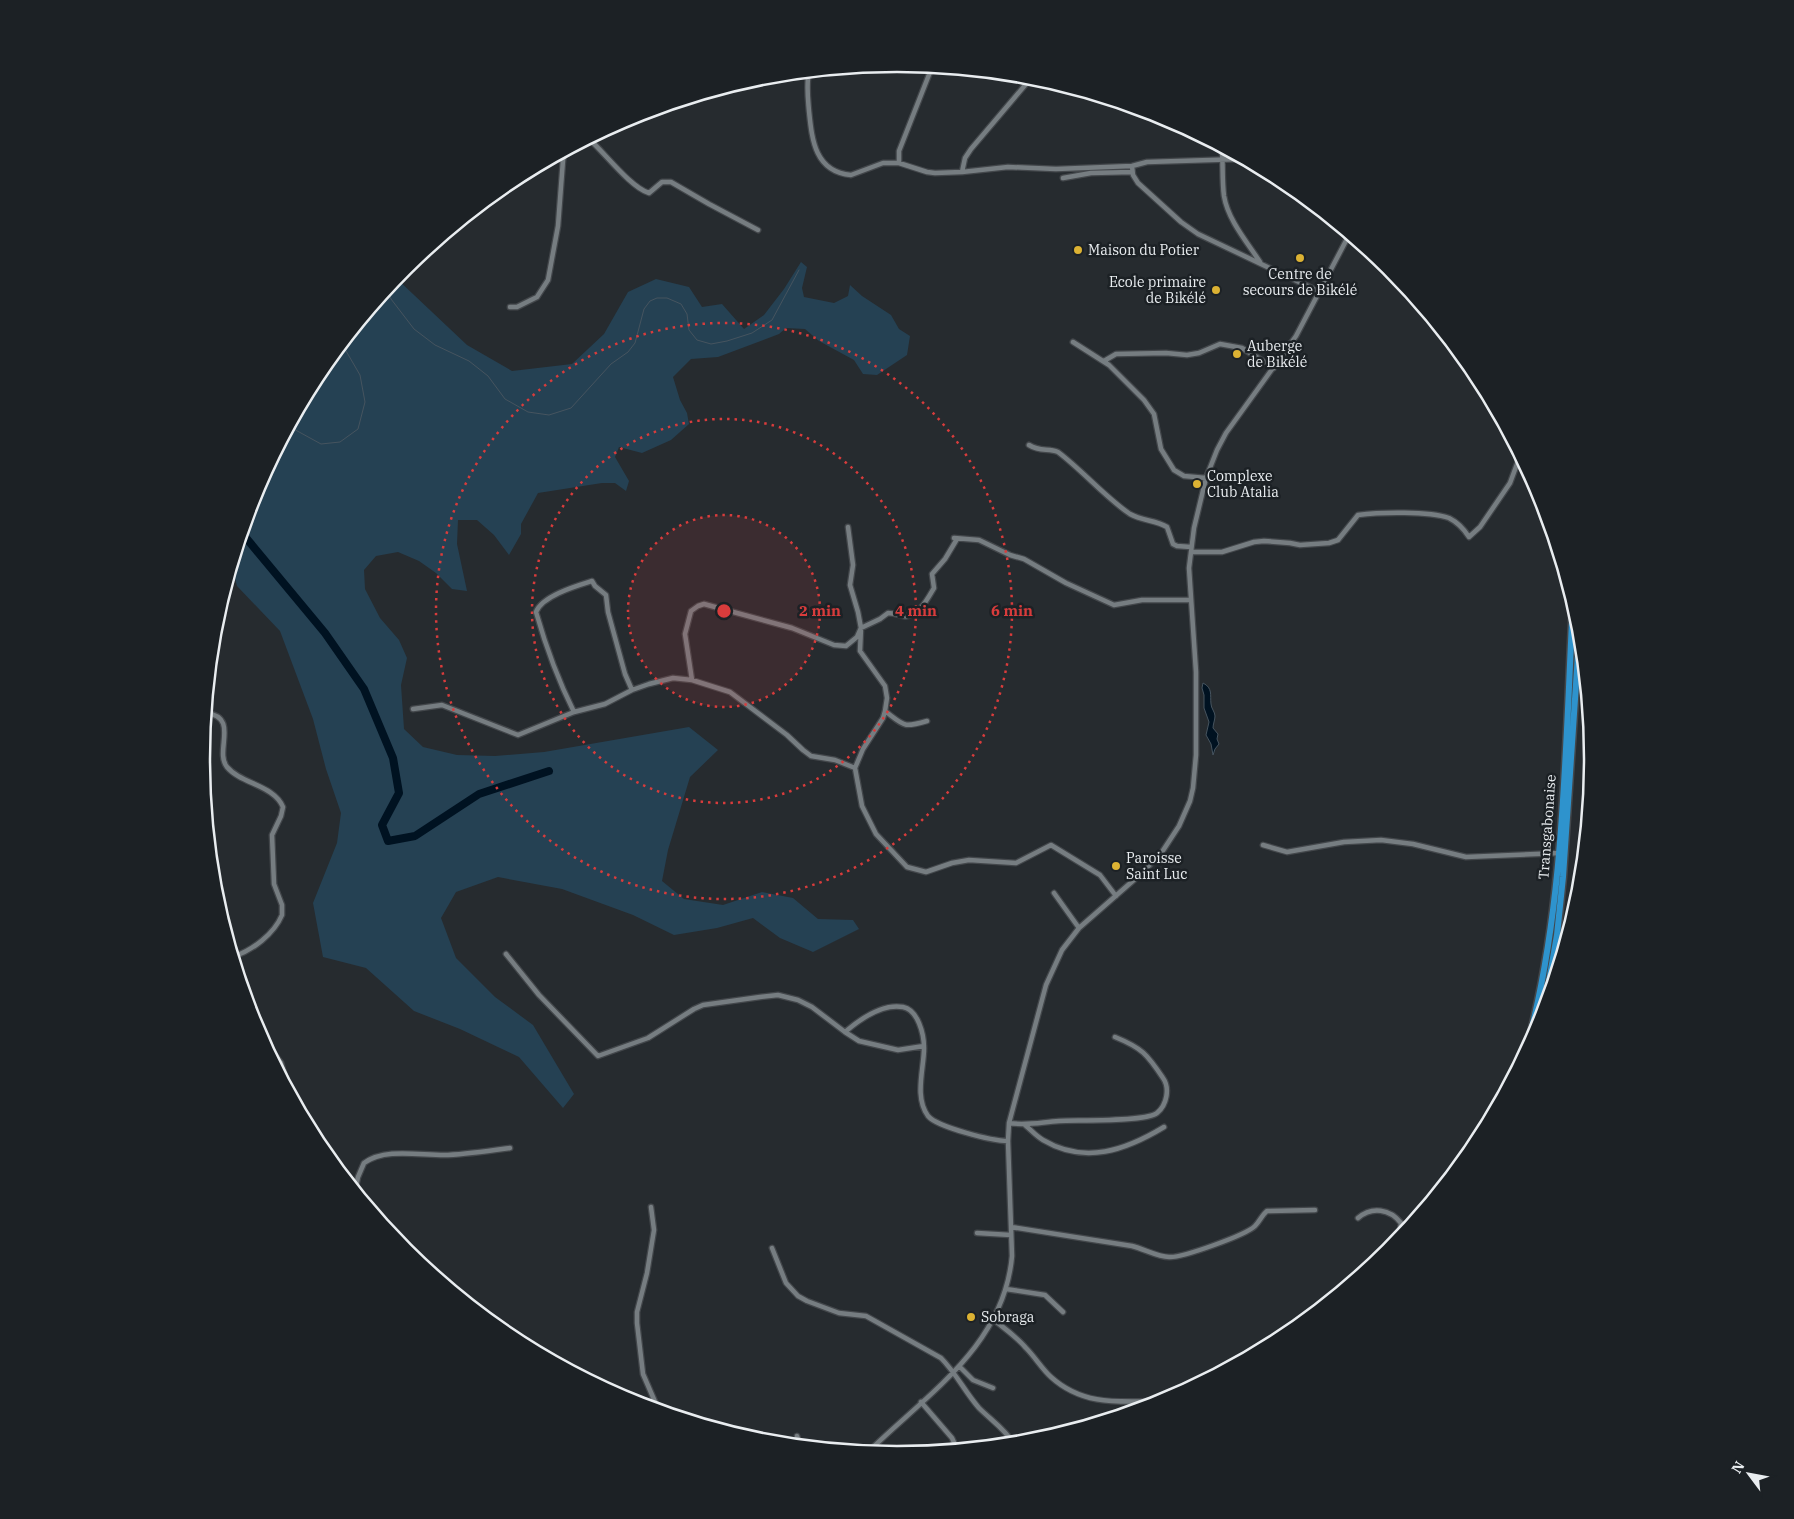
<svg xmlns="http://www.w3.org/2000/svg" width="1794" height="1519" font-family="'IBM Plex Serif',serif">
	<rect width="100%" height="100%" fill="#262b2f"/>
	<path fill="#254153" d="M 801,262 L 807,267 L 802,288 L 804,297 L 834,303 L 848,296 L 850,285 L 862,296 L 891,315 L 899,329 L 910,336 L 907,355 L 877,375 L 863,374 L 854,360 L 819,341 L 805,329 L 786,328 L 779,334 L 718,357 L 691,359 L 673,377 L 680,400 L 687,413 L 689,424 L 671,440 L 642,453 L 619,447 L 615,457 L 629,481 L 626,491 L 615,483 L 602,483 L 538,493 L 521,524 L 521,534 L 509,555 L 494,535 L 477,520 L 458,520 L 457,544 L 467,591 L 452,589 L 436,573 L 419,561 L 398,552 L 376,556 L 364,570 L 365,589 L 380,618 L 399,640 L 407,658 L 401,685 L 404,729 L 423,747 L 457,755 L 495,756 L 544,752 L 689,727 L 718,750 L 690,777 L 668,850 L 662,881 L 684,899 L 723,905 L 762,892 L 793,898 L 818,919 L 853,920 L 859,929 L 813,952 L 780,938 L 753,918 L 717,928 L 674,935 L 633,915 L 562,889 L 498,877 L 456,892 L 441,918 L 456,958 L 495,997 L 533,1025 L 574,1094 L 563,1108 L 519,1057 L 460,1029 L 414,1011 L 366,968 L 323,957 L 313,903 L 337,843 L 341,813 L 326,769 L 313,719 L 280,631 L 237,586 L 232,567 L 254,493 L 319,373 L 396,278 L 467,345 L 512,371 L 572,364 L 604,334 L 628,292 L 656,279 L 689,287 L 702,307 L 722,304 L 744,329 L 764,315 L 784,289 Z"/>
	<path fill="#001221" stroke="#46545f" d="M 1203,683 C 1213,688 1210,695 1211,704 C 1211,708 1215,712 1215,716 C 1215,720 1213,724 1213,728 L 1218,734 L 1217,739 L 1219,744 L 1215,749 L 1213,755 L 1211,744 L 1206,735 L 1209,722 L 1204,708 L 1204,695 L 1202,688 Z"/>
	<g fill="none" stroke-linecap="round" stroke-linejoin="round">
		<path stroke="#46545f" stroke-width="1" d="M 387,290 L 391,299 L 414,329 L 435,345 L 469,361 L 488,376 L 505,399 L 528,412 L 549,415 L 571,408 L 611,364 L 628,352 L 635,343 L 644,309 L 650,301 L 657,298 L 667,298 L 681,304 L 687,314 L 689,330 L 697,340 L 711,344 L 727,341 L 752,333 L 772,320 L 799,270
			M 290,427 L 321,444 L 340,442 L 358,429 L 365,402 L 360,375 L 342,344"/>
		<path stroke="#001221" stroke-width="8" d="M 242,533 L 325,633 L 364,689 L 393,758 L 399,793 L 382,825 L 388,841 L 415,836 L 479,794 L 549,771"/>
		<defs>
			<path id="minor" d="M 809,72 C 806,85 808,99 809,111 C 812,140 815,172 851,175 L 883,163 L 899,163 L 927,172 L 935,173 L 962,172 L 1008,167 L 1056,169 L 1132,166 L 1147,162 L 1242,159
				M 589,139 C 604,152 631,188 649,193 L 662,182 L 671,182 L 709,204 L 758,230
				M 1222,148 C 1223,164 1222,181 1224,196 C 1228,220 1247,242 1260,262
				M 899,163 L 899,151 L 932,67
				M 1132,166 L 1133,175 L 1138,183 L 1181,222 L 1198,234 L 1318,291
				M 962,172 L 965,158 L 971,149 L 1032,77
				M 1063,178 L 1091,173 L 1132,172
				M 510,307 L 517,307 L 537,297 L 548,280 L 558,226 L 563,160 L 565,152
				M 1073,342 L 1109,365 L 1144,400 L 1154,414 L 1161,449 L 1174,470 L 1184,476 L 1206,478
				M 1104,361 L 1116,354 L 1166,353 L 1187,355 L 1199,353 L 1220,344 L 1242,348 L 1274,368
				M 1029,445 C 1040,452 1048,448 1058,452 C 1082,470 1106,498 1130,514 C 1142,521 1156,520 1167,527 L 1173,544 L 1177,546 L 1191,547
				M 848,527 L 853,565 L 850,585 L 858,612 L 861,628 L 860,651 L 885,686 L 887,698 L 885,711 L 883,718 L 863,749 L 855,768 L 862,806 L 876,834 L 907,867 L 926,872 L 952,863 L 969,860 L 1016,863 L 1051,845 L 1100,875 L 1116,896
				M 954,538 L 979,540 L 1010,555 L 1024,559 L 1066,583 L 1114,605 L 1142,600 L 1191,600
				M 1191,552 L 1222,552 L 1254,542 L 1264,541 L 1290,543 L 1300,545 L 1329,543 L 1338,540 L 1358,515 C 1380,512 1429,511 1449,518 C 1457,522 1464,529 1469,537 L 1480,527 L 1510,483 L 1520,456
				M 692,680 L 685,634 L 691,611 L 698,606 L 704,604 L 792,628 L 834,645 L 846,646 L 857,637 L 861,628 L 880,619 L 888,613 C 894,613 898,615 904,616 C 918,618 928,598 934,588 L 932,574 L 945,559 L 957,539
				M 413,709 L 442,705 L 518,735 L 574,712 L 605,704 L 632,690 L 649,684 L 673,678 L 692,680 L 730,692 L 787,735 L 803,750 L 811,756 L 835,760 L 855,768
				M 885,711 C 905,726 903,728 927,721
				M 574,712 C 558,680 546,647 536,612 C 542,596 576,586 592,581 L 595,586 L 606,595 L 608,612 L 625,674 L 632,690
				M 206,713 C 240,717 214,751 227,767 C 241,784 274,785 283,807 L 281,816 L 272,835 L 274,884 L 282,905 L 282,915 C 274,934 253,950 233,957
				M 1263,845 L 1287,852 L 1344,842 L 1381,840 L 1413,844 L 1466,857 L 1560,853
				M 1054,893 L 1079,928
				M 506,954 L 539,995 L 598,1056 L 648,1038 L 694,1009 L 703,1005 L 760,997 L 778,995 L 798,1000 L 812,1007 L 845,1032 C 859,1020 882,1003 903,1007 C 918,1010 924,1034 924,1048 C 924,1069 914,1097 928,1116 C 937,1127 992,1141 1008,1141
				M 845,1032 L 859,1041 L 898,1050 L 924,1046
				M 259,1035 L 281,1063 L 289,1091
				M 1009,1123 C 1026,1126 1042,1122 1059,1121 C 1077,1120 1146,1122 1157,1113 C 1167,1105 1170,1088 1163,1078 C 1147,1054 1142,1048 1115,1037
				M 1025,1125 C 1031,1130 1036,1136 1043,1140 C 1085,1165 1126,1150 1164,1127
				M 355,1191 L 358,1177 L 364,1163 C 386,1147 422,1156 448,1155 C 469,1154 489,1151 510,1148
				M 651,1207 L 654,1230 L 647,1273 L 637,1312 L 637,1323 L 643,1374 L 659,1411
				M 1358,1218 C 1372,1206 1390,1209 1401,1223 L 1399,1239
				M 1011,1227 L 1132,1246 C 1144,1249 1158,1257 1169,1257 C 1182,1258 1246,1235 1255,1226 C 1260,1221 1262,1215 1267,1211 L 1315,1210
				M 977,1233 L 1011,1235
				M 772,1248 L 786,1283 L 798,1296 L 807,1301 L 839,1313 L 866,1316 L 941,1358 C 956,1373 965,1392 979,1408 C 991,1420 1005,1429 1014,1444
				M 1006,1289 L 1045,1295 L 1063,1312
				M 994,1320 C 1005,1329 1017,1337 1026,1348 C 1035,1357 1042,1369 1051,1377 C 1085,1408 1125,1401 1166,1401
				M 959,1366 L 973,1380 L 993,1388
				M 921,1402 L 952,1438 L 957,1449
				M 797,1436 L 800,1446
				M 868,1452 C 927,1394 1004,1346 1012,1256 L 1008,1141 L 1009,1123 L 1046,985 L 1062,950 L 1079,928 L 1143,872 L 1162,852 L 1179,826 L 1190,801 L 1193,788 L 1196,755 L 1196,672 L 1189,568 L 1194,528 L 1206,478 L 1217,450 L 1226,433 L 1296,336 L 1349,235"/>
			<path id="highway" d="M 1543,1016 L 1557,935 L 1563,877 L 1580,625
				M 1526,1051 C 1565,908 1565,751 1573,602"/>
		</defs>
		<use href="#minor" stroke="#43474b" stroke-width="7"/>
		<use href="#highway" stroke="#43474b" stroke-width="9"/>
		<use href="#minor" stroke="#767d81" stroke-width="4.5"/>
		<use href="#highway" stroke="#2e93cd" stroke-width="6"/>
	</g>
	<circle cx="724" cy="611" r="96" fill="#d83c3c" fill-opacity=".12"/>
	<g fill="none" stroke="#d83c3c" stroke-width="2.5" stroke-dasharray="2.5 5">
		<circle cx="724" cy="611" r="96"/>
		<circle cx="724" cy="611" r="192"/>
		<circle cx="724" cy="611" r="288"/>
	</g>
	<g fill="#dcb233" stroke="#1c2125" stroke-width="2">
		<circle cx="1078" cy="250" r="5"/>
		<circle cx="1300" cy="258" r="5"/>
		<circle cx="1216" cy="290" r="5"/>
		<circle cx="1237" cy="354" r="5"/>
		<circle cx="1197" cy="484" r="5"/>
		<circle cx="1116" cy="866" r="5"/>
		<circle cx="971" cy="1317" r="5"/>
	</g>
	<g text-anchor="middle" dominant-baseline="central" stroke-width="5" stroke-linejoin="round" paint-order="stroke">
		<g font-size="14" fill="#e9edf0" stroke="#1c2125" text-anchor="start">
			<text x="1088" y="250">Maison du Potier</text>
			<text x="1300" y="274" text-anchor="middle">Centre de<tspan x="1300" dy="16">secours de Bikélé</tspan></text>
			<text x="1206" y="282" text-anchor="end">Ecole primaire<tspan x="1206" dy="16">de Bikélé</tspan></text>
			<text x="1247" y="346">Auberge<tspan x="1247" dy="16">de Bikélé</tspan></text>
			<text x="1207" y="476">Complexe<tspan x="1207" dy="16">Club Atalia</tspan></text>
			<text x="1126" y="858">Paroisse<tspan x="1126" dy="16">Saint Luc</tspan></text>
			<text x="981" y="1317">Sobraga</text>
		</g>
		<g font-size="14" fill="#e9edf0" stroke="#1c2125">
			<text transform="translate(1547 827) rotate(-86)">Transgabonaise</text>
		</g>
	</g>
	<path d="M0 0H1794V1519H0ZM210 759a687 687 0 1 1 1374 0a687 687 0 1 1-1374 0Z" fill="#1c2125" fill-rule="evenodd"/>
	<path fill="none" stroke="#e9edf0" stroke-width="2.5" d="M210 759a687 687 0 1 1 1374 0a687 687 0 1 1-1374 0Z"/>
	<circle cx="724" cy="611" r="8" fill="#d83c3c" stroke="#1c2125" stroke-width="2.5"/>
	<g font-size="15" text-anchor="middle" font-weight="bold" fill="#d83c3c" stroke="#1c2125" stroke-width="5" stroke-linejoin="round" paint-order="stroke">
		<text x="820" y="616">2 min</text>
		<text x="916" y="616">4 min</text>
		<text x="1012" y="616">6 min</text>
	</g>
	<g transform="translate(1749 1474) rotate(302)" stroke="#1c2125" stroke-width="4" paint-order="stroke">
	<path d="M0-4L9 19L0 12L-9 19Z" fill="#e9edf0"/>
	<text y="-8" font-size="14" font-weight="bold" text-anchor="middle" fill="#e9edf0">N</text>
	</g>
</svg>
